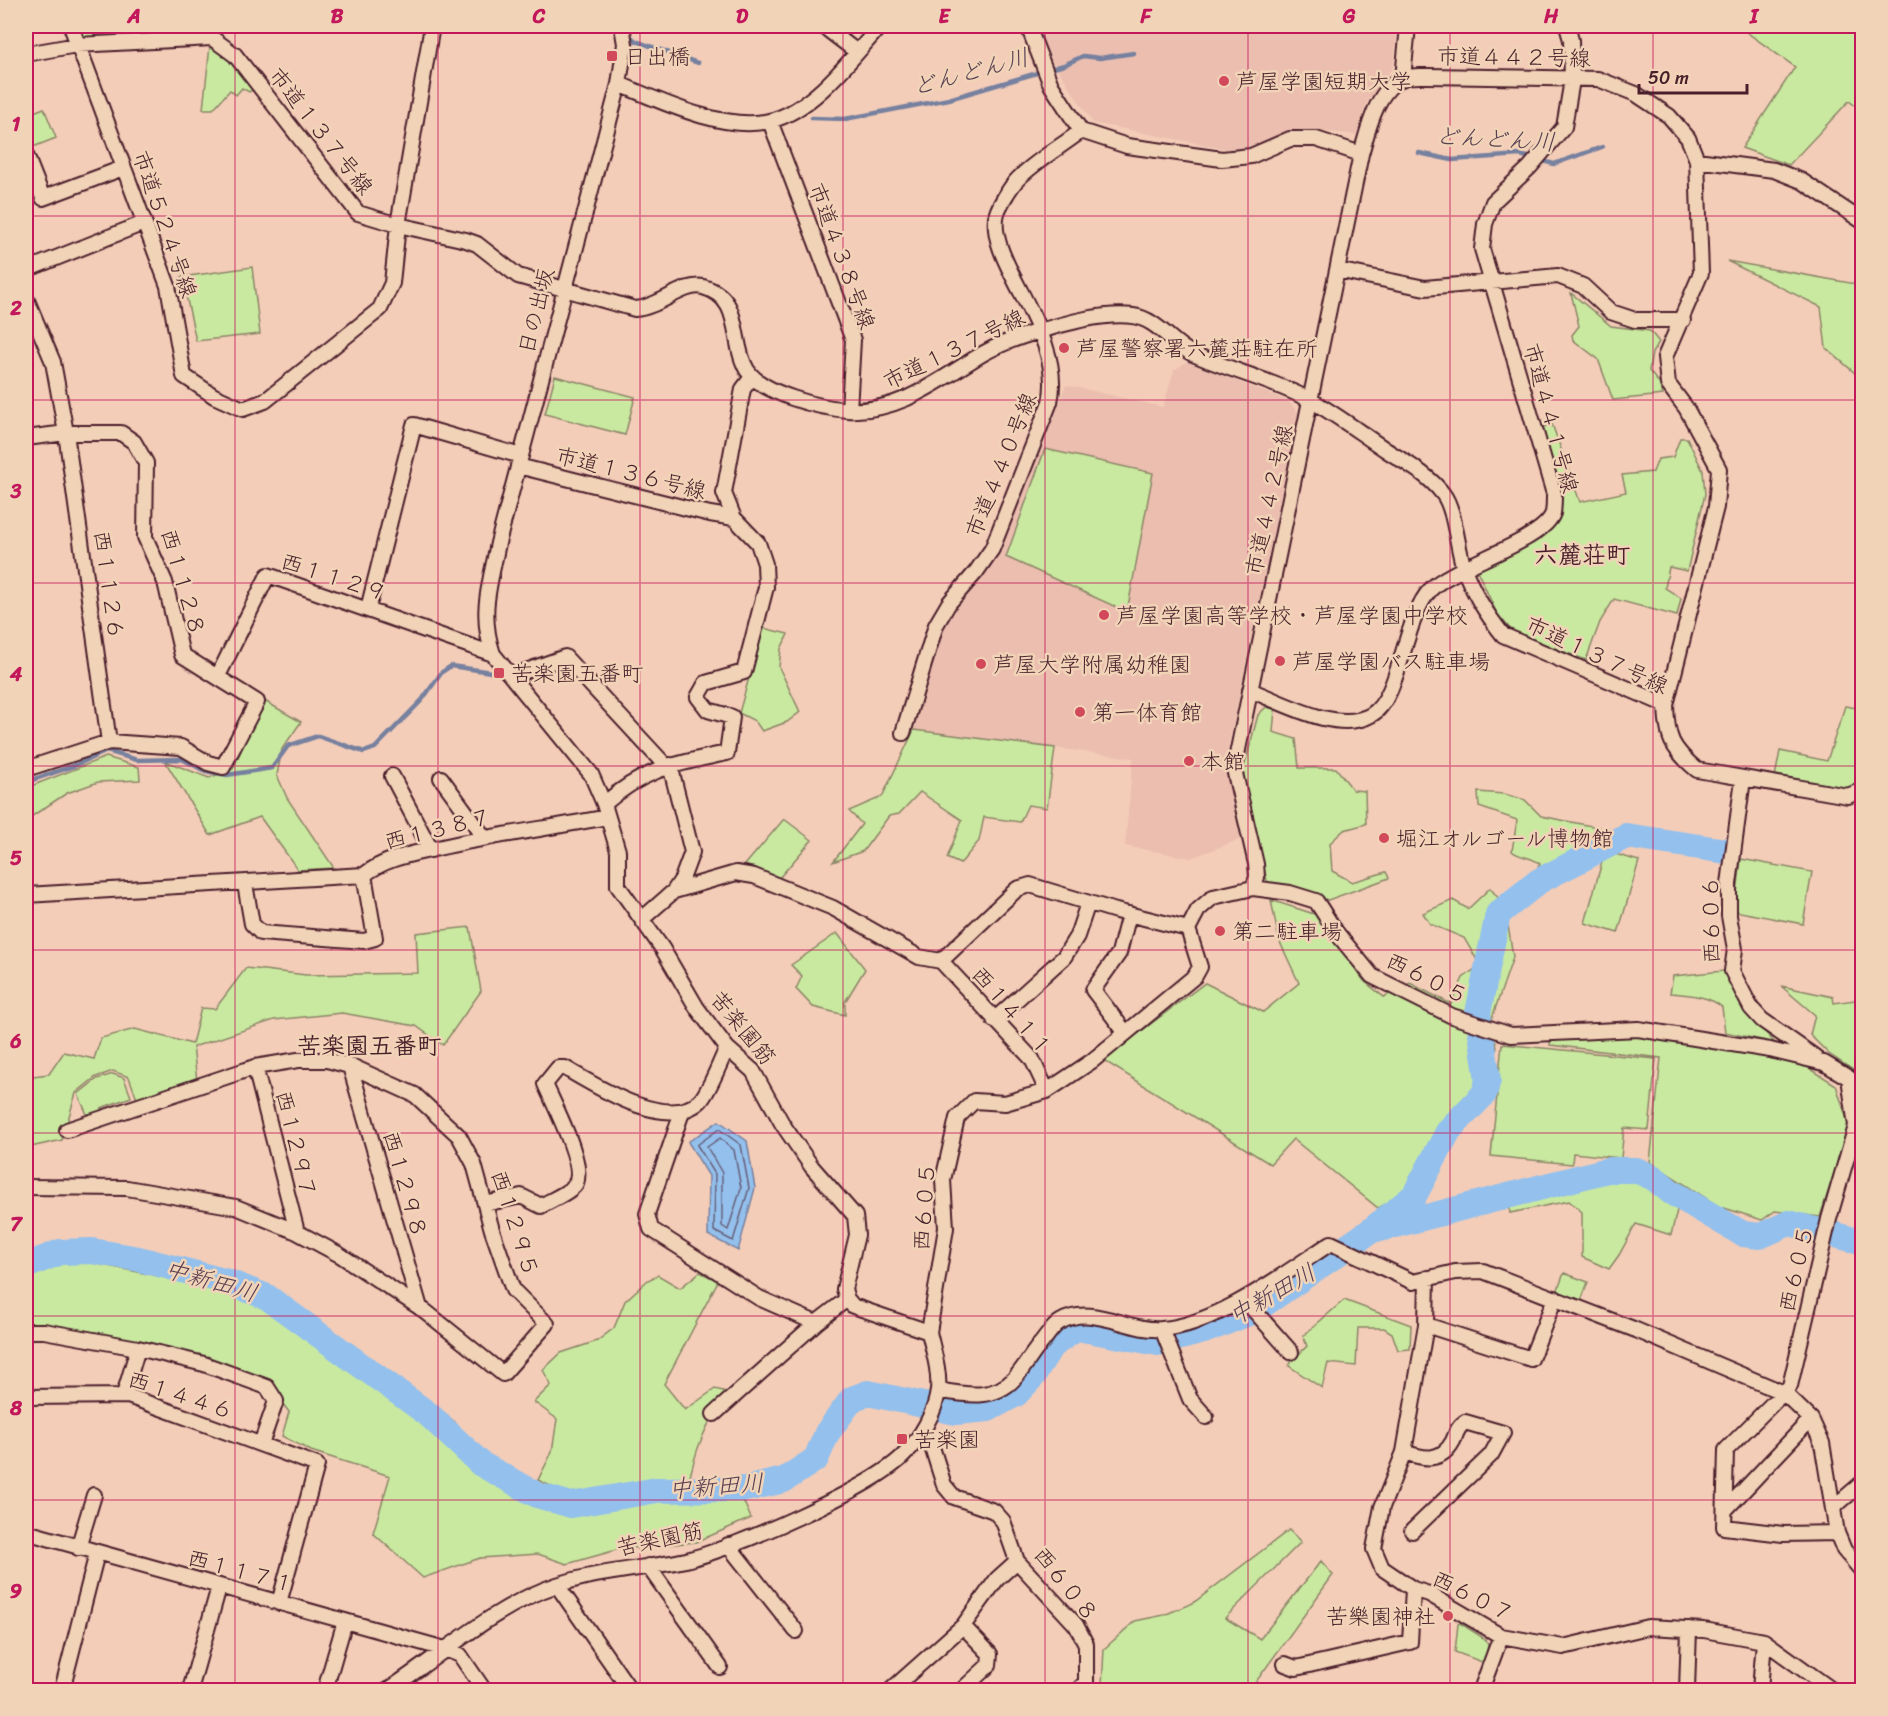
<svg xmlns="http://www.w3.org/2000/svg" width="1888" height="1716" font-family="Sriracha,'Klee One',sans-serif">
	<rect width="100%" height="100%" fill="#f4cdb8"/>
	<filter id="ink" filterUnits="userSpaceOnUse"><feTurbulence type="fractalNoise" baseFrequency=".0167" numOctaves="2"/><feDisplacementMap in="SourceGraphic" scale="12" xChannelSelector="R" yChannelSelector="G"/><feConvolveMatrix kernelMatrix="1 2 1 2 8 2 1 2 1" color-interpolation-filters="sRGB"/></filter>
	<g filter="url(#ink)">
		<path fill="#ebbeaf" d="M 1034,26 L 1398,26 L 1393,67 L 1367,102 L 1356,135 L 1303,129 L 1287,131 L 1238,151 L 1093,123 L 1051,59 Z
			M 1187,362 L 1288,401 L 1298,412 L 1223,772 L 1229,775 L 1244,838 L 1191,858 L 1125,846 L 1133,758 L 914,730 L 944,626 L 999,555 L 1066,385 L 1163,407 L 1174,370 Z"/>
		<path fill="#cae9a0" stroke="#8a8466" stroke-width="1.5" d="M 81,26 L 150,26 L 150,32 L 90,40 L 83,34 Z
			M 1738,26 L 1862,26 L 1862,111 L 1849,101 L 1789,165 L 1742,148 L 1795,67 Z
			M 210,46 L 232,61 L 254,89 L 249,92 L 242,88 L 236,95 L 230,90 L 213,109 L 203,109 Z
			M 44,108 L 56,138 L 33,147 L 26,127 L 26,115 Z
			M 1727,261 L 1861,285 L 1862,280 L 1862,379 L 1826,348 L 1821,307 Z
			M 252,267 L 260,334 L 196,341 L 182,277 Z
			M 1571,293 L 1611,326 L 1650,331 L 1659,342 L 1652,353 L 1649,371 L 1659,383 L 1663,395 L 1613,400 L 1598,359 L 1573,340 L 1572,335 L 1579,326 Z
			M 555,376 L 635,397 L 625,435 L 545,414 Z
			M 1552,424 L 1580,502 L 1626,492 L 1622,475 L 1653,472 L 1658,459 L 1673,457 L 1680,438 L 1687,438 L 1703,471 L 1705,494 L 1687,571 L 1669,567 L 1665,588 L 1681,598 L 1677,616 L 1614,599 L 1600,622 L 1586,660 L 1514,633 L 1497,614 L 1477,570 L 1539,536 L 1560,512 L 1543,427 Z
			M 1045,449 L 1153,473 L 1127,612 L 1006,557 Z
			M 763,628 L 788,634 L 781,649 L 779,667 L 800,712 L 787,722 L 762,731 L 755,721 L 739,713 Z
			M 263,700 L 301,722 L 282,749 L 277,775 L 287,798 L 334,868 L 298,870 L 260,817 L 210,835 L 165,761 L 209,778 L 233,769 Z
			M 1845,706 L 1862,709 L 1862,785 L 1852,791 L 1775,777 L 1780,751 L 1827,761 Z
			M 1266,707 L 1275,709 L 1273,732 L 1296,739 L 1299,768 L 1336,768 L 1353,790 L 1365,791 L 1366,824 L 1344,830 L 1330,843 L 1332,871 L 1352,882 L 1386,872 L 1389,878 L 1328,900 L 1268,885 L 1242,775 L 1258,715 Z
			M 914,730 L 1055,748 L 1047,808 L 1028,805 L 1020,822 L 984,817 L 979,841 L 960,864 L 947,858 L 962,820 L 920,792 L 899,814 L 889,816 L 863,851 L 833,862 L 862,824 L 849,811 L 882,797 Z
			M 106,757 L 139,767 L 140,780 L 98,782 L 67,793 L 26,820 L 26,788 Z
			M 1478,792 L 1504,794 L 1525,800 L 1541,816 L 1622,832 L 1530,881 L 1540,864 C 1532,856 1519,858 1512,851 L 1517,820 L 1479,807 Z
			M 784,819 L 812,840 L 779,878 L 745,865 Z
			M 1605,851 L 1639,861 L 1618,933 L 1585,923 Z
			M 1741,859 L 1812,872 L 1803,924 L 1735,911 Z
			M 1490,888 L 1505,906 L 1513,957 L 1491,1021 L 1497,1048 L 1433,1180 L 1378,1208 L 1293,1139 L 1270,1164 L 1103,1060 L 1205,983 L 1263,1012 L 1299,983 L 1279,940 L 1271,900 L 1317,915 L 1364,981 L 1384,997 L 1410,983 L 1451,1004 L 1463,978 L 1480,965 L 1464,938 L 1430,924 L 1423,913 L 1453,900 L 1468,909 Z
			M 470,927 L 481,991 L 443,1045 L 416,1026 L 342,1013 L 274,1020 L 193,1047 L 197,1081 L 137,1099 L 129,1077 L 113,1071 L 96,1077 L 76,1093 L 62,1140 L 26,1148 L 26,1077 L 49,1074 L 64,1052 L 94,1059 L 101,1038 L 135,1029 L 192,1044 L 201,1008 L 215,1009 L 246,968 L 306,975 L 418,973 L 416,933 Z
			M 837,933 L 865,969 L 845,1002 L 845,1015 L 813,1007 L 796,989 L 802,976 L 791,965 Z
			M 1724,971 L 1739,1003 L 1775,1043 L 1725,1032 L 1722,1007 C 1708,995 1687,995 1670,993 L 1673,976 Z
			M 1781,986 L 1833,997 L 1834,1003 L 1862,999 L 1862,1076 L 1829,1054 L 1810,1035 L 1815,1015 Z
			M 1644,1034 L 1798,1061 L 1836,1085 L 1849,1126 L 1820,1217 L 1775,1211 L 1762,1220 L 1718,1206 L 1650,1162 L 1661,1058 L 1550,1045 L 1550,1040 Z
			M 1502,1044 L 1656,1059 L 1649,1130 L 1624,1128 L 1621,1158 L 1573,1153 L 1572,1164 L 1491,1156 Z
			M 113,1074 L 124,1078 L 131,1097 L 101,1108 L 103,1115 L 90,1121 L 78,1094 L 97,1079 Z
			M 1633,1175 L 1679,1202 L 1671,1235 L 1636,1224 L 1619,1255 L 1609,1269 L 1582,1257 L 1582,1212 L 1569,1201 L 1510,1213 L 1509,1203 L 1600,1176 Z
			M 67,1258 L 214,1287 L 270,1310 L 348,1362 L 423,1397 L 455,1422 L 483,1475 L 555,1504 L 563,1492 L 538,1480 L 552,1452 L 557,1419 L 534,1402 L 551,1385 L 543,1370 L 561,1353 L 597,1341 L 614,1328 L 625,1301 L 648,1280 L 658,1275 L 680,1288 L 700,1272 L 718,1281 L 664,1384 L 685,1410 L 715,1389 L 727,1392 C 706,1425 695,1448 688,1487 L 742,1498 L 751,1518 L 696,1542 L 620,1549 L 567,1564 L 538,1554 L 480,1558 L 423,1578 L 373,1533 L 390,1476 L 311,1451 L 282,1436 L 289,1412 L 267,1383 L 26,1328 L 26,1276 L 52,1260 Z
			M 1564,1273 L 1588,1282 L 1581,1301 L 1557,1292 Z
			M 1344,1300 L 1411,1325 L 1410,1349 L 1398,1350 L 1392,1333 L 1384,1328 L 1358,1328 L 1356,1366 L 1328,1363 L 1322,1388 L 1289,1366 L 1290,1363 L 1307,1346 L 1303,1336 Z
			M 1289,1530 L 1301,1542 L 1225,1618 L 1260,1639 L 1321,1561 L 1333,1575 L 1250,1690 L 1105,1690 L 1102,1686 L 1104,1649 L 1135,1621 L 1164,1615 L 1193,1603 Z
			M 1460,1623 L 1485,1639 L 1488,1645 L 1485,1661 L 1482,1662 L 1455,1652 L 1458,1624 Z"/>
		<path fill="#93c0ed" stroke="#76809f" stroke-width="1.5" d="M 719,1121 L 747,1141 L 755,1188 L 738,1251 L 708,1235 L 709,1176 L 688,1142 Z"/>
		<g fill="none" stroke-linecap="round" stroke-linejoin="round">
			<path stroke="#675f79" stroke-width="1.5" d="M 719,1129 L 741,1145 L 749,1188 L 733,1241 L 714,1231 L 715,1174 L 697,1145 Z
				M 720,1138 L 734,1150 L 741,1188 L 728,1230 L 722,1226 L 722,1173 L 707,1147 Z"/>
			<path stroke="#76809f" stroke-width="4.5" d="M 626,33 L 636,41 L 698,63
				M 812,118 L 845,119 L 949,99 L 1064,65 L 1083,56 L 1100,58 L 1134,53
				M 1419,153 L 1452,160 L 1520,155 L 1554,164 L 1602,147
				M 26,782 L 76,765 L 107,751 L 137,760 L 182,759 L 205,771 L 227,775 L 272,768 L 288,746 L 318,736 L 364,752 L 375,748 L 422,700 L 442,672 L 451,666 L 491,672
				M 1854,1552 L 1862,1560"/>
			<path stroke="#93c0ed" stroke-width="26" d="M 1380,1229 L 1608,1170 L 1636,1170 L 1654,1178 L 1671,1192 L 1743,1234 L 1760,1236 L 1789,1223 L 1862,1242
				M 26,1266 L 60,1252 L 92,1251 L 139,1259 L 228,1282 L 267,1297 L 428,1414 L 481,1464 L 537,1495 L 571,1505 L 657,1490 L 745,1489 L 784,1480 L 816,1459 L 827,1433 L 852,1399 L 868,1393 L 956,1412 L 988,1409 L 1016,1394 L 1034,1375 L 1051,1346 L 1077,1328 L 1158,1343 L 1204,1331 L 1254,1311 L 1369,1232 L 1414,1196 L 1449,1130 L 1484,1094 L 1488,1080 L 1478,1013 L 1498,914 L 1539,881 L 1626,836 L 1726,851"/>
			<defs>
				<path id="minor" d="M 71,26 L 168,286 L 184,376 L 214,396 L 243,409 L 265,401 L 380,309 L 392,283 L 398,225 L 432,26
					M 823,26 L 857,52
					M 1028,26 L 1051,85 L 1081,131 L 1127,146 L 1222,159 L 1251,156 L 1290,139 L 1316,139 L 1361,154
					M 26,54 L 77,45 L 212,38 L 235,55 L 358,213 L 398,225 L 466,240 L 477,244 L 518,276 L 635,309 C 658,308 684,282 703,287 C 744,298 730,342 747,370 C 762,394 821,408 848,410 C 901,413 941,378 984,353 C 1000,344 1022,336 1040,331 C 1067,323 1104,312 1133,316 C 1157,319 1172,344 1193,354 C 1232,371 1275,381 1312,401 C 1337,415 1362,434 1386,450 C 1406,463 1428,474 1443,494 C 1455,509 1457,548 1464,568 C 1472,591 1488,616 1503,635 L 1666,705 C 1667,738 1671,748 1697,770 L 1848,796 L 1862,790
					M 1403,78 L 1408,26
					M 619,84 C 660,101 725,132 769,121 C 813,111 852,58 880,26
					M 770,121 L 853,340 L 849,410
					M 26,155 L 43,198 L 123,168
					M 1697,160 L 1774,170 L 1802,181 L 1862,221
					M 26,270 L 144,223
					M 1337,270 L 1425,288 L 1558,276 L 1583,286 L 1611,312 L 1635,320 L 1683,320
					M 26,298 L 53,362 L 66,433 L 109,742
					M 26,438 L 66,433 L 121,433 L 134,442 L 146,463 L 145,537 L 165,582 L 182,655 L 257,702 L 223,767 L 208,763 L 181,747 L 109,742 L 26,769
					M 518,466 L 710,514 L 734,518
					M 368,609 L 414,425 L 521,456
					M 218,676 L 268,575 L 493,654
					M 512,676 L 565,657 L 666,766
					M 1250,690 C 1283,703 1338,734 1371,715 C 1401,698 1403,618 1431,589 C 1453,566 1543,542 1553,513 C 1554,507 1554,500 1554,494 L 1482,249 L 1485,224 L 1493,202 L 1530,167 L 1564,127 L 1572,80 L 1571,40 L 1567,26
					M 903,733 L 936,625 L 949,603 L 976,572 L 992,549 L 1050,402 C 1066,333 984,260 997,213 C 1000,204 1010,188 1016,181 C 1032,163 1062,146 1081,131
					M 392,776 L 431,850
					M 441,778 L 484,837
					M 1743,779 L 1729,884 L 1729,916 L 1735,949 L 1732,971 L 1751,1008 L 1762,1020 L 1815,1057
					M 604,804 C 645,768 676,764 727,753 L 732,717 L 708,710 L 698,697 L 706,683 L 744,672 L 766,587 L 765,564 L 758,543 L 734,518 L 724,493 L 743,389 L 752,377
					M 245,884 L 252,924 L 261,933 L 364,941 L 375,938 L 364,875
					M 1253,888 L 1257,877 L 1256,864 L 1234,769 L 1361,154 C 1368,130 1377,87 1404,78 C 1411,75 1421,76 1428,76 L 1598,79 L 1636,94 L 1669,116 L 1688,138 L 1697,160 L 1701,273 L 1665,357 L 1668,384 L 1686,408 L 1719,469 L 1716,507 L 1666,705
					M 674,891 L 736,873 L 754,876 L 833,908 L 919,957 L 941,961
					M 26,895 L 364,875 C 385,858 412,854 438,848 C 494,835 551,828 607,817
					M 642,919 L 674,891 L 682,879 L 692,852 L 670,765
					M 941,961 L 1017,889 L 1030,885 L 1116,911 L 1188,929
					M 941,961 L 1032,1059 L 1047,1091
					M 994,1020 L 1064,957 L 1077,936 L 1088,903
					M 1125,1032 L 1093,990 L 1119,953 L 1129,914
					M 350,1066 L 420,1308
					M 255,1067 L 297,1232
					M 682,1112 L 647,1214 L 651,1229 L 759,1298 L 816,1323
					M 26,1187 L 127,1188 L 236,1207 L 297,1232 L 340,1255 L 425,1311 L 503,1374 L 547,1324 L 513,1290 L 492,1230 L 474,1164 L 459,1136 L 415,1095 L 353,1067 L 327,1060 L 298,1060 L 255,1067 L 67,1130
					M 485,1204 L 521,1196 L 541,1206 C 551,1200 567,1194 574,1186 C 589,1170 553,1103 545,1084 L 558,1068 L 565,1068 C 596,1086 667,1132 700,1101 C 709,1092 720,1062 727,1048
					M 1427,1278 L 1426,1325 L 1404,1452 L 1382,1507 L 1374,1549 L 1382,1568 L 1413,1589 L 1429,1594 L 1501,1636 L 1563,1647 L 1648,1627 L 1704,1630 L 1764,1641 L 1832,1690
					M 1244,1299 L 1291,1352
					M 1426,1325 L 1531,1359 L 1555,1298
					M 1162,1329 L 1190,1399 L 1206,1417
					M 26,1331 L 44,1331 L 138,1348
					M 929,1332 L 946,1228 L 943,1180 L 957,1118 L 974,1101 L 1005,1103 L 1047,1091 L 1092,1061 L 1195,976 L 1200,967 L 1188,929 L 1198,910 L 1213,897 L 1253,888 L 1290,893 L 1316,901 L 1336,932 L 1372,976 L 1452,1016 L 1511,1035 L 1638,1029 L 1770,1050 L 1824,1063 L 1849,1078 L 1856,1126 L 1829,1219 L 1790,1386 L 1726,1450 L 1724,1527 L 1783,1534 L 1837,1533
					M 938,1390 C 965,1395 994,1401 1015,1378 C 1025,1367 1032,1353 1042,1342 C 1047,1336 1053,1326 1060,1322 C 1092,1303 1128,1332 1162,1329 C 1217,1325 1285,1273 1331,1243 L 1413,1282 L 1455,1272 L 1483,1271 L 1636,1330 L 1784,1393 L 1811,1419 L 1822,1443 L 1837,1533 L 1844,1550 L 1862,1571
					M 124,1395 L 138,1348 L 204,1364 L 267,1387 L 276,1401 L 261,1444
					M 26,1397 L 128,1396 L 317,1465 L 279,1603
					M 714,1414 L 816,1323 L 847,1299
					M 919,1438 L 932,1447 L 944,1485 L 954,1497 L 994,1511 L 1003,1521 L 1017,1561 L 1076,1625 L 1086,1644 L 1086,1682 L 1078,1690
					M 1404,1452 C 1424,1459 1441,1463 1453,1441 C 1457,1432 1457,1428 1465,1422 L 1503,1433 L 1491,1455 L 1412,1531
					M 1834,1507 L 1862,1483
					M 1726,1509 L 1811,1419
					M 26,1532 L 445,1649 L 460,1655 L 484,1690
					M 728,1545 L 796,1631
					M 78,1548 L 94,1495
					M 648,1566 L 720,1667
					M 557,1585 L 630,1690
					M 1285,1664 L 1296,1668 L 1410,1642 L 1413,1589
					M 62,1690 L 97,1553
					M 190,1690 L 219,1587
					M 325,1690 L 345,1621
					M 388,1690 C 442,1655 494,1606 557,1585 C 599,1571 643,1569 686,1560 C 733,1549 873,1488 905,1454 C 920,1438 936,1412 938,1390 C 940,1372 933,1350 929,1332 L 853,1306 L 847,1299 L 844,1289 L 857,1235 L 855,1216 L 812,1167 L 783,1125 L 753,1071 L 727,1048 L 697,1008 L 662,948 L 618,886 L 618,851 L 604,804 L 591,774 L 493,654 C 479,612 490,585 498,543 L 619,84 L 625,44 L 622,26
					M 891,1690 L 963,1626 L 997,1579 L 1017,1561
					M 962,1690 L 989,1665 L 990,1654 L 963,1626
					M 1481,1690 L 1501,1636
					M 1687,1690 L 1689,1629
					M 1760,1690 L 1764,1641"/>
			</defs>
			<use href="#minor" stroke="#4a1f2b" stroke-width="18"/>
			<use href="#minor" stroke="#f1d3b7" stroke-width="14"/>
		</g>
	</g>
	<path fill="none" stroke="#c2185b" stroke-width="1.5" stroke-opacity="0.55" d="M 235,26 L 235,1690M 438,26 L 438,1690M 640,26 L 640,1690M 843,26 L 843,1690M 1045,26 L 1045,1690M 1248,26 L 1248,1690M 1450,26 L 1450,1690M 1653,26 L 1653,1690M 26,216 L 1862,216M 26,400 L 1862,400M 26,583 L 1862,583M 26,766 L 1862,766M 26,950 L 1862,950M 26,1133 L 1862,1133M 26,1316 L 1862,1316M 26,1500 L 1862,1500"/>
	<g fill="#d1495b" stroke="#f1d3b7" stroke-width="2">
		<rect x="606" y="50" width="12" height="12" rx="3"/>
		<circle cx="1224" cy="81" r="6"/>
		<circle cx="1064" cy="348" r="6"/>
		<circle cx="1104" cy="615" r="6"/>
		<circle cx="1280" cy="661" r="6"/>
		<circle cx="981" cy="664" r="6"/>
		<rect x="493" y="667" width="12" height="12" rx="3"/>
		<circle cx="1080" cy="712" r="6"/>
		<circle cx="1189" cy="761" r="6"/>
		<circle cx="1384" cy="838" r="6"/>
		<circle cx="1220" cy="931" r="6"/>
		<rect x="896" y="1433" width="12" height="12" rx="3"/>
		<circle cx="1448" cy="1616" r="6"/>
	</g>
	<g text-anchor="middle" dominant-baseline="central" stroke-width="5" stroke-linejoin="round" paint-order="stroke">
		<g font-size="22" fill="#4a1f2b" stroke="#f1d3b7" text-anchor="start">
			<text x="624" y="56">日出橋</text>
			<text x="1236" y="81">芦屋学園短期大学</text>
			<text x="1076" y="348">芦屋警察署六麓荘駐在所</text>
			<text x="1116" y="615">芦屋学園高等学校・芦屋学園中学校</text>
			<text x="1292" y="661">芦屋学園バス駐車場</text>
			<text x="993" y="664">芦屋大学附属幼稚園</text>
			<text x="511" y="673">苦楽園五番町</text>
			<text x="1092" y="712">第一体育館</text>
			<text x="1201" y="761">本館</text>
			<text x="1396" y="838">堀江オルゴール博物館</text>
			<text x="1232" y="931">第二駐車場</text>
			<text x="914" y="1439">苦楽園</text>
			<text x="1436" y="1616" text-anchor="end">苦樂園神社</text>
		</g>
		<g font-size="22" fill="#4a1f2b" stroke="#f1d3b7">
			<text transform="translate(1514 57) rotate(1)">市道４４２号線</text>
			<text transform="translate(321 131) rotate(52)">市道１３７号線</text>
			<text transform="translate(165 224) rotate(71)">市道５２４号線</text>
			<text transform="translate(842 256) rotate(70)">市道４３８号線</text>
			<text transform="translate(536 311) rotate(-76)">日の出坂</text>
			<text transform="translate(954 349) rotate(-26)">市道１３７号線</text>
			<text transform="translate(1551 418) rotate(75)">市道４４１号線</text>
			<text transform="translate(1001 465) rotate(-68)">市道４４０号線</text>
			<text transform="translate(631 473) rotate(14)">市道１３６号線</text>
			<text transform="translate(1269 500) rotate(-78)">市道４４２号線</text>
			<text transform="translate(334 577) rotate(18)">西１１２９</text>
			<text transform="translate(183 582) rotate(74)">西１１２８</text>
			<text transform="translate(109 585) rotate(82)">西１１２６</text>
			<text transform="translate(1597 655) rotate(25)">市道１３７号線</text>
			<text transform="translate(438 829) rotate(-14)">西１３８７</text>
			<text transform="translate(1711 920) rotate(-91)">西６０６</text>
			<text transform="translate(1427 978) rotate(26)">西６０５</text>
			<text transform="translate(1012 1011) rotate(49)">西１４１１</text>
			<text transform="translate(743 1028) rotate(51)">苦楽園筋</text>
			<text transform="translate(296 1144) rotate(76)">西１２９７</text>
			<text transform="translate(405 1184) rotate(74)">西１２９８</text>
			<text transform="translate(924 1207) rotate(-86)">西６０５</text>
			<text transform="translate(515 1223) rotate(72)">西１２９５</text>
			<text transform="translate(1796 1269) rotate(-77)">西６０５</text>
			<text transform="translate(181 1395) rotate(18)">西１４４６</text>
			<text transform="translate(660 1539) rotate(-12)">苦楽園筋</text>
			<text transform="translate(241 1571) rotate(15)">西１１７１</text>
			<text transform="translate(1066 1584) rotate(51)">西６０８</text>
			<text transform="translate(1473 1596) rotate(26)">西６０７</text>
		</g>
		<g font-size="24" font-style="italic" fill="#593f52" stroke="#f1d3b7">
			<text transform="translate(970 72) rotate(-15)">どんどん川</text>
			<text transform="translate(1495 139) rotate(3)">どんどん川</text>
			<text transform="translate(211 1281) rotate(16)">中新田川</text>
			<text transform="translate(1272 1294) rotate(-30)">中新田川</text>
			<text transform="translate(716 1486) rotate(-4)">中新田川</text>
		</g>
		<g font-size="24" font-weight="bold" fill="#4a1f2b" stroke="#f1d3b7">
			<text x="1582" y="555">六麓荘町</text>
			<text x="369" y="1046">苦楽園五番町</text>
		</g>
	</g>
	<rect width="1888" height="1716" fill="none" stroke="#f1d3b7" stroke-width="66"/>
	<path d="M1639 84v9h108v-9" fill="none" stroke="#4a1f2b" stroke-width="3"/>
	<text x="1648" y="84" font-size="18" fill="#4a1f2b" stroke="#f1d3b7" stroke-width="4.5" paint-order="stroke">50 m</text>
	<rect x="33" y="33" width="1822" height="1650" fill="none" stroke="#c2185b" stroke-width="2"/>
	<g font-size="20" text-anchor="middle" font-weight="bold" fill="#c2185b">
		<text x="134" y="23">A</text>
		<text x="337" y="23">B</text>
		<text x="539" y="23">C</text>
		<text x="742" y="23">D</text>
		<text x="944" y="23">E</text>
		<text x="1146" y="23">F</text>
		<text x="1349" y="23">G</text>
		<text x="1551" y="23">H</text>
		<text x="1754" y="23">I</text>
		<text x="16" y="131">1</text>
		<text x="16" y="315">2</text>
		<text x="16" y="498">3</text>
		<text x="16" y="681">4</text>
		<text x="16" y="865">5</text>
		<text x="16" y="1048">6</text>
		<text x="16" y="1231">7</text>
		<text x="16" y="1415">8</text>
		<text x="16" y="1598">9</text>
	</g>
</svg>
